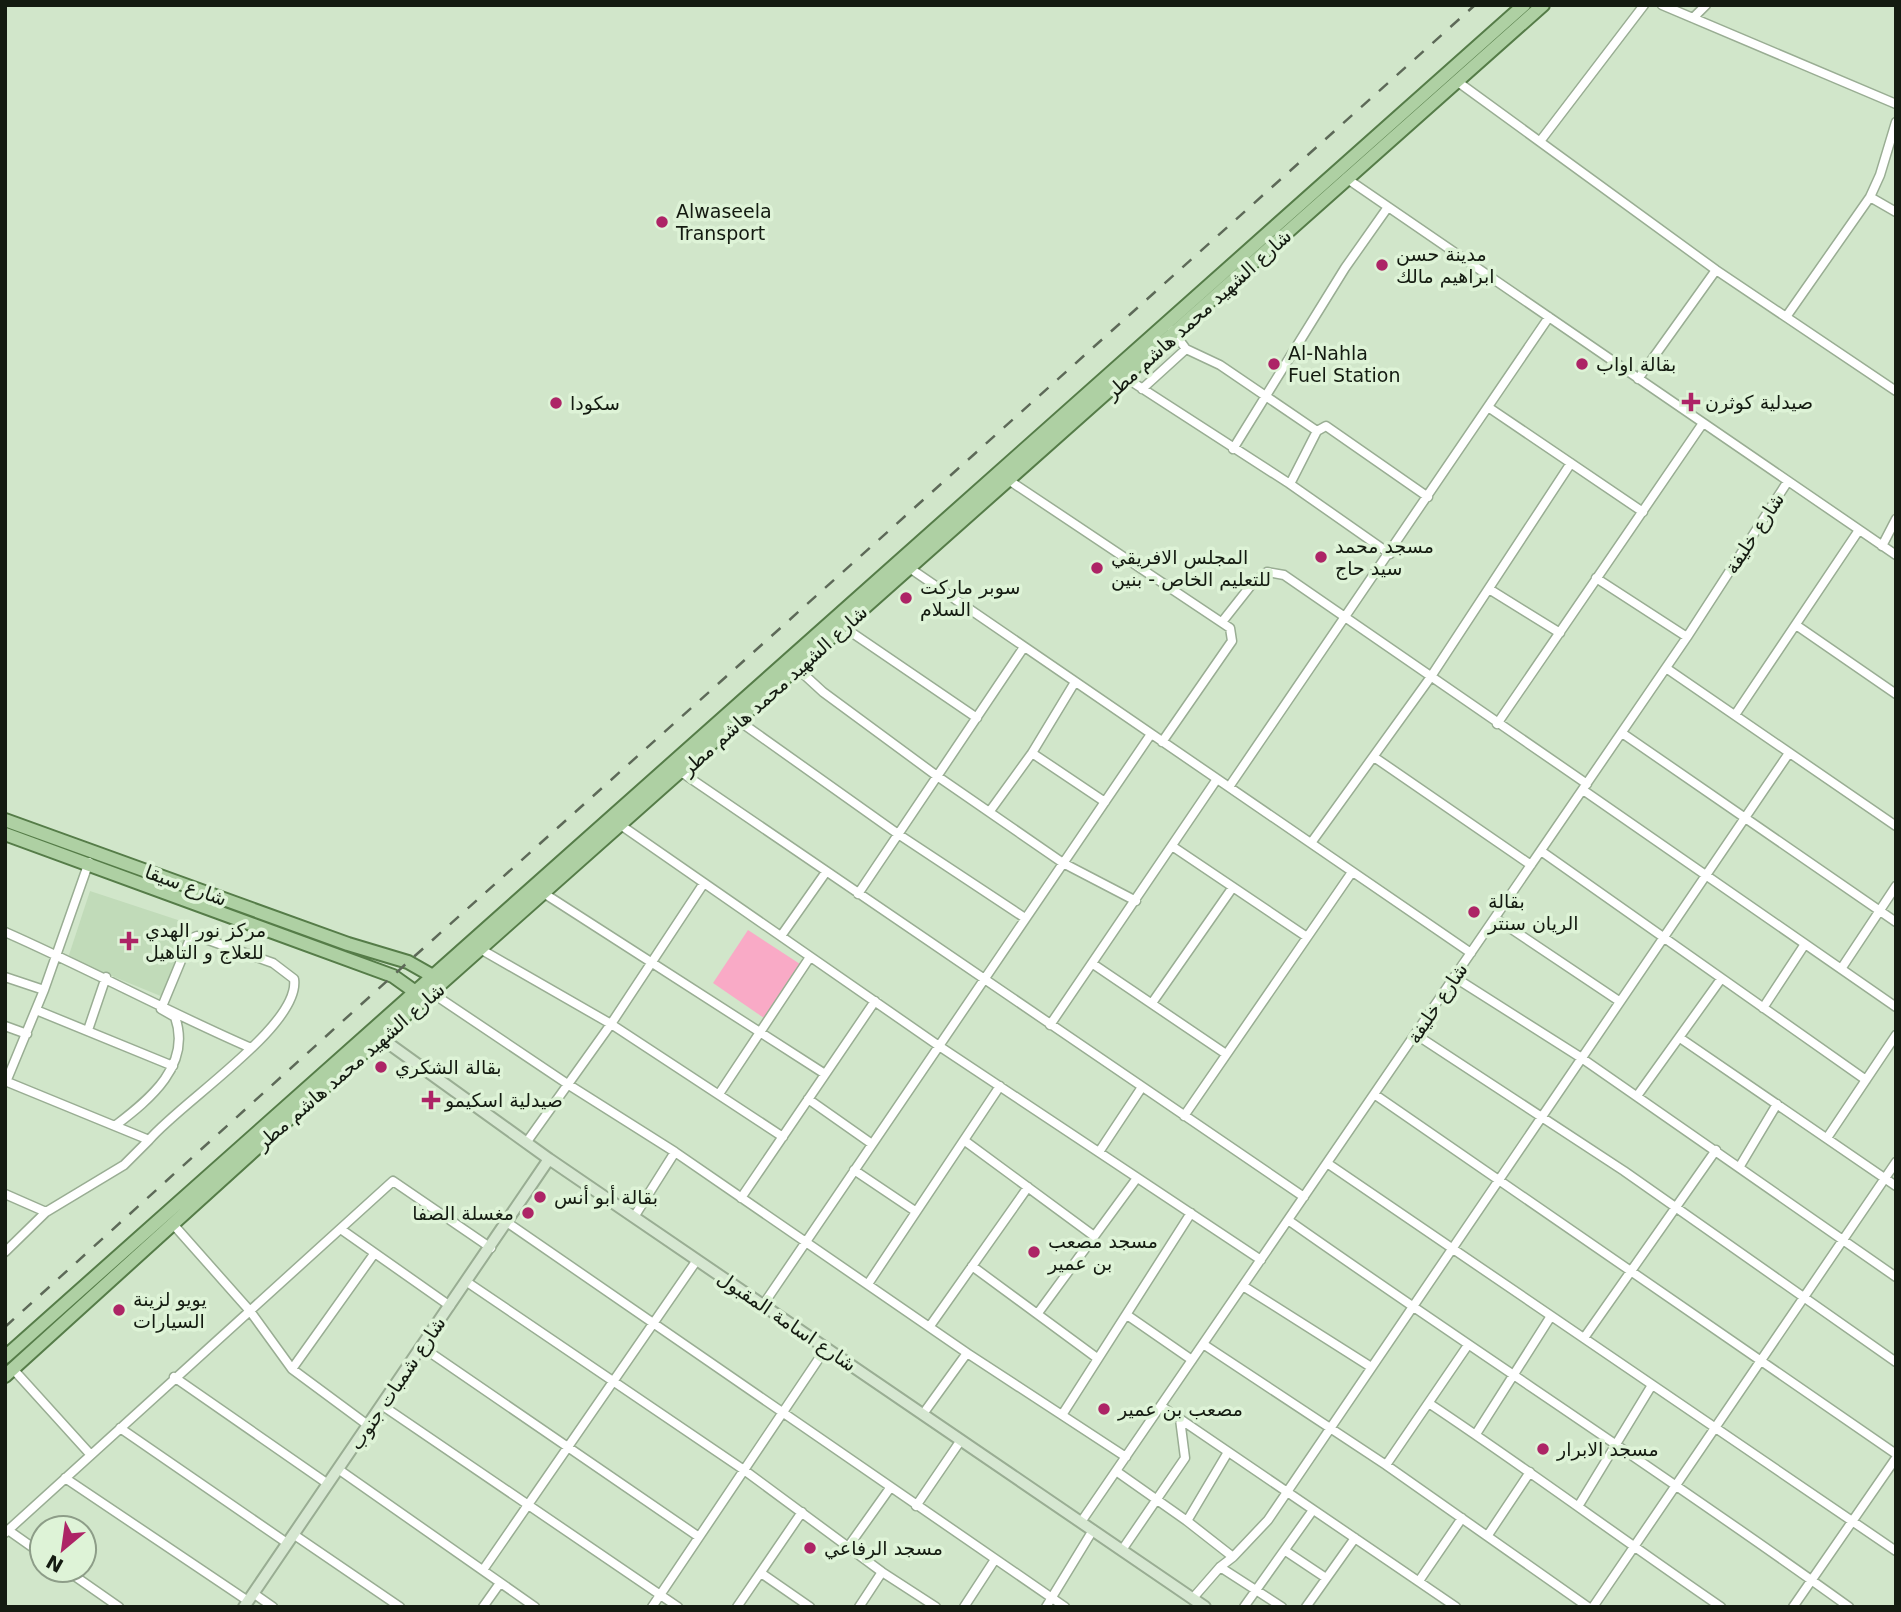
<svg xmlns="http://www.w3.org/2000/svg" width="1901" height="1612" font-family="'DejaVu Sans','Noto Sans Arabic',sans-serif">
	<rect width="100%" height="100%" fill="#d1e6ca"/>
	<path fill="#c1dbb9" d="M 90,891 L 190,924 L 163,997 L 68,958 Z"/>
	<path fill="#f9aac6" d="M 748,930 L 800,964 L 764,1018 L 713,983 Z"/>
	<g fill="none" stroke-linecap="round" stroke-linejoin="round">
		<defs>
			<path id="street" d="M 1662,5 L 1896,104
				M 1693,18 L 1706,5
				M 1458,82 L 1716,270 L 1896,391
				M 1896,122 L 1880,175 L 1870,197 L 1896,212
				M 1541,140 L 1644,5
				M 1346,178 L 1896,555
				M 1786,317 L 1870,197
				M 1172,330 L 1186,349 L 1220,365 L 1317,431
				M 1126,378 L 1290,484 L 1390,554
				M 1638,379 L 1716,270
				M 1142,389 L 1186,349
				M 1488,407 L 1643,512
				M 1233,449 L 1345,268 L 1388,207
				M 1010,481 L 1230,628 L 1232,641 L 1162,742
				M 1290,484 L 1317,431 L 1326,426 L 1428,497
				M 1882,546 L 1896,519
				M 911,569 L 1471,953
				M 1596,578 L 1687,637
				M 1489,589 L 1560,633
				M 1222,622 L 1252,584 L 1267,572 L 1284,575 L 1587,784
				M 1796,625 L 1896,694
				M 845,628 L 977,718
				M 1666,668 L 1896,826
				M 798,669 L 823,692 L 937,776 L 1063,863 L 1136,901
				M 1735,715 L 1859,530
				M 739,721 L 898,834 L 1025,918
				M 1497,724 L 1703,423
				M 1622,733 L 1896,922
				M 1032,753 L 1105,802
				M 1374,757 L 1531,865
				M 681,772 L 1304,1197
				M 1229,787 L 1549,317
				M 1583,790 L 1896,1007
				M 990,811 L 1032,753 L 1075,682
				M 622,826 L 939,1046 L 1261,1260
				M 1311,843 L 1430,678 L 1571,463
				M 1172,846 L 1307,937
				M 1541,851 L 1866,1080
				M 545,894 L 825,1074
				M 858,894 L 1024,647
				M 1495,918 L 1619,1001
				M 5,932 C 89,969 168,1012 251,1048
				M 781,936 L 826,872
				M 482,950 L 611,1024 L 783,1137
				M 1093,964 L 1226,1054
				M 1841,969 L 1896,886
				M 5,977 L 44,990
				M 1454,977 L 1580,1057 L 1896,1277
				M 432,993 L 569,1085 L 675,1152 L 967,1353 L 1126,1457
				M 1152,1003 L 1233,887
				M 1763,1008 L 1805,944
				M 36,1010 L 173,1066
				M 1050,1025 L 1217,779
				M 5,1026 L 27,1034
				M 88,1030 L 106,977
				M 1415,1034 L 1624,1171 L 1896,1362
				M 1680,1038 L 1896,1186
				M 5,1081 L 149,1140 C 181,1102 301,1025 294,979 L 273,963 L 197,936 L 190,939 L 161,1009 L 175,1017 C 192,1065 150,1099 116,1125
				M 6,1082 L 44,990 L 89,862
				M 719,1094 L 810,957
				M 1374,1094 L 1896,1454
				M 1637,1096 L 1721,979
				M 808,1099 L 872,1144
				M 1184,1116 L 1352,872
				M 1827,1138 L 1896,1035
				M 965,1141 L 1094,1236
				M 526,1143 L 611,1024 L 704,883
				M 1099,1152 L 1142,1087
				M 1327,1163 L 1896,1551
				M 1740,1166 L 1777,1104
				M 854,1170 L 915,1211
				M 5,1194 L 46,1212
				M 741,1198 L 875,1001
				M 634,1217 L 675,1152
				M 1288,1220 C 1474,1351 1665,1474 1849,1607
				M 172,1223 L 250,1311 L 292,1369 L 369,1426
				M 508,1223 L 1065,1607
				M 342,1230 L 450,1306
				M 5,1252 L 46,1212 L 124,1165 L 149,1140
				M 972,1266 L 1097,1358
				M 467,1282 L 744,1470 L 882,1572 L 936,1607
				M 868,1284 L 1000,1086
				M 1243,1286 L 1371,1367
				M 763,1305 L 1151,734
				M 1038,1313 L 1137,1178
				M 1127,1315 L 1192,1360
				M 930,1326 L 1028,1187
				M 1584,1338 L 1716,1150
				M 1203,1344 L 1386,1465 L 1588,1607
				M 422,1347 L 699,1537
				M 13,1369 L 90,1454
				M 292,1369 L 374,1254
				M 174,1377 L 328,1484
				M 1430,1404 C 1529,1470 1623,1540 1721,1607
				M 383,1406 L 678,1607
				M 1161,1406 L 1456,1607
				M 923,1414 L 967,1353
				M 1062,1415 L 1191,1213
				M 120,1428 L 287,1543
				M 1476,1434 L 1551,1316
				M 1386,1465 L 1468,1345
				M 338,1469 L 535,1607
				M 1116,1471 L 1187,1521
				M 65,1478 L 248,1601
				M 1579,1505 L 1652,1385
				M 916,1506 L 961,1440
				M 1081,1522 L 1687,637 L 1788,481
				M 8,1530 L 42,1554
				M 5,1533 L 393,1181 L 491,1248
				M 293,1534 L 400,1607
				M 1488,1535 L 1530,1472
				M 848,1547 L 890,1488
				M 1122,1550 L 1185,1458 L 1180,1419
				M 1287,1552 L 1326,1578
				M 1233,1557 L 1268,1520 L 1789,753
				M 1220,1567 L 1282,1607
				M 66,1570 L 119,1607
				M 483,1570 L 697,1260
				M 761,1573 L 810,1607
				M 1419,1581 L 1462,1518
				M 253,1593 L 273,1607
				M 1193,1598 L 1220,1567 L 1233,1557 L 1187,1521 L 1228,1452
				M 483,1607 L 500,1583
				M 652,1607 L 826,1348
				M 737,1607 L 802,1512
				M 859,1607 L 882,1572
				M 964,1607 L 994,1561
				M 1046,1607 L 1093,1530
				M 1244,1607 L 1313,1510
				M 1306,1607 L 1355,1538
				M 1593,1607 L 1896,1162
				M 1793,1607 L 1896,1458"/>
			<path id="secondary" d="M 374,1033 L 549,1159 L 1205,1607
				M 244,1607 L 549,1159"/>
			<path id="primary" d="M 5,820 L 348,944 L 408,962 L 438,979
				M 5,834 L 393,976 L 421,996
				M 5,1357 L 1524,5
				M 5,1376 L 292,1116 L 1543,5"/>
		</defs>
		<use href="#street" stroke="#99ad93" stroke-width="11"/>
		<use href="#secondary" stroke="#99ad93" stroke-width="14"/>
		<use href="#primary" stroke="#557c48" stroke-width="16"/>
		<use href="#street" stroke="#fff" stroke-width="8"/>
		<use href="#secondary" stroke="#d6e7d1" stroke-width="10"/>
		<use href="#primary" stroke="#aed0a3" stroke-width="12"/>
		<path stroke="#5d6958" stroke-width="2.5" stroke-dasharray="12 12" stroke-linecap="butt" d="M 5,1327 L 408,962 L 1475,5"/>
	</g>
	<g fill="#ad2466" stroke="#def3d7" stroke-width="2.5">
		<circle cx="662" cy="222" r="7"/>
		<circle cx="1382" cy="265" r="7"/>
		<circle cx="1274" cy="364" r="7"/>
		<circle cx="1582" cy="364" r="7"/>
		<path d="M1687.5 391.5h7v7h7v7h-7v7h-7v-7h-7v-7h7z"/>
		<circle cx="556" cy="403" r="7"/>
		<circle cx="1321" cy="557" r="7"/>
		<circle cx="1097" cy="568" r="7"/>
		<circle cx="906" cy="598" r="7"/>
		<circle cx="1474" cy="912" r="7"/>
		<path d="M125.5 930.5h7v7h7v7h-7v7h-7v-7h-7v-7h7z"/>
		<circle cx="381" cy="1067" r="7"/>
		<path d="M427.5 1089.5h7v7h7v7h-7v7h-7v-7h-7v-7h7z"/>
		<circle cx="540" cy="1197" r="7"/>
		<circle cx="528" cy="1213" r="7"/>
		<circle cx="1034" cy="1252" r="7"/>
		<circle cx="119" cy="1310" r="7"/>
		<circle cx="1104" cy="1409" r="7"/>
		<circle cx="1543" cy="1449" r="7"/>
		<circle cx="810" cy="1548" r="7"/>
	</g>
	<g text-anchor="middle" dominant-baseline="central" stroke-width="7" stroke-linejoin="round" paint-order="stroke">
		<g font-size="19" fill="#141b11" stroke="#def3d7" text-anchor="start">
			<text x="676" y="211">Alwaseela<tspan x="676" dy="22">Transport</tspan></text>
			<text x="1396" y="254">مدينة حسن<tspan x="1396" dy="22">ابراهيم مالك</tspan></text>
			<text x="1288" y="353">Al-Nahla<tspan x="1288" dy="22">Fuel Station</tspan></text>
			<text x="1596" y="364">بقالة اواب</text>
			<text x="1705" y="402">صيدلية كوثرن</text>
			<text x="570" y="403">سكودا</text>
			<text x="1335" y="546">مسجد محمد<tspan x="1335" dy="22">سيد حاج</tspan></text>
			<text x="1111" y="557">المجلس الافريقي<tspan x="1111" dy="22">للتعليم الخاص - بنين</tspan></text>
			<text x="920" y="587">سوبر ماركت<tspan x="920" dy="22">السلام</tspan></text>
			<text x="1488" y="901">بقالة<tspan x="1488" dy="22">الريان سنتر</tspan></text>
			<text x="145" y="930">مركز نور الهدي<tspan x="145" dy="22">للعلاج و التاهيل</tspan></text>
			<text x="395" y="1067">بقالة الشكري</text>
			<text x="445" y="1100">صيدلية اسكيمو</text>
			<text x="554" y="1197">بقالة أبو أنس</text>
			<text x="514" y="1213" text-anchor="end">مغسلة الصفا</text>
			<text x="1048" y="1241">مسجد مصعب<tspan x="1048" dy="22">بن عمير</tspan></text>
			<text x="133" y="1299">يويو لزينة<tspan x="133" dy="22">السيارات</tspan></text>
			<text x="1118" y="1409">مصعب بن عمير</text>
			<text x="1557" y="1449">مسجد الابرار</text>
			<text x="824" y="1548">مسجد الرفاعي</text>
		</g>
		<g font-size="19" fill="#141b11" stroke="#def3d7">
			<text transform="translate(1198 314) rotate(-42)">شارع الشهيد محمد هاشم مطر</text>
			<text transform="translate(1754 533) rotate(-57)">شارع خليفة</text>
			<text transform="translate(774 690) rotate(-42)">شارع الشهيد محمد هاشم مطر</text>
			<text transform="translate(186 885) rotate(20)">شارع سيقا</text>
			<text transform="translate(1437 1003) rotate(-56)">شارع خليفة</text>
			<text transform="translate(350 1066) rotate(-41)">شارع الشهيد محمد هاشم مطر</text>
			<text transform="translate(787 1321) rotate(34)">شارع اسامة المقبول</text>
			<text transform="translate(397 1383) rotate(-56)">شارع شمبات جنوب</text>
		</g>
	</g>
	<rect width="1901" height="1612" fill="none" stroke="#141b11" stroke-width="14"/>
	<g transform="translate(63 1549) rotate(209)"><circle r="33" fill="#def3d7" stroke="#8d9d88" stroke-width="2"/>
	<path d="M0-5L12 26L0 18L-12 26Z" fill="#ad2466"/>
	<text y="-10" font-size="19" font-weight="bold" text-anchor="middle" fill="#141b11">N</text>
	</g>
</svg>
